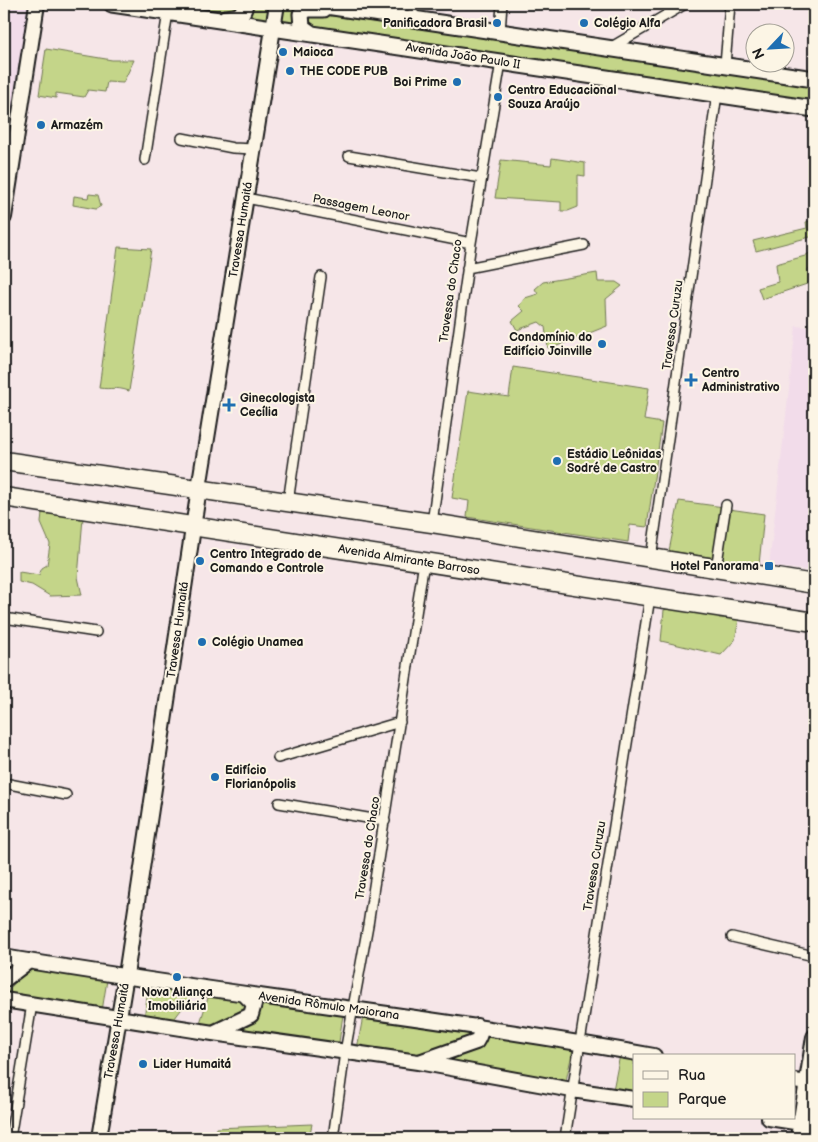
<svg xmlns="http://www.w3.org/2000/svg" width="818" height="1142" font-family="'Balsamiq Sans',sans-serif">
	<rect width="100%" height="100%" fill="#f6e6e8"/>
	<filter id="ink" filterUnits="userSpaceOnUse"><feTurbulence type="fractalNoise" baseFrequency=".02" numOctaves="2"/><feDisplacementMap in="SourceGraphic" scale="10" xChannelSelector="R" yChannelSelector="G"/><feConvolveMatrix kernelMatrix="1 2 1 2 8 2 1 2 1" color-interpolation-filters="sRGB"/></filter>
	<g filter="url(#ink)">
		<path fill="#f2dcea" d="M 4,4 L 37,4 L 4,217 Z
			M 796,326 L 814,328 L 814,571 L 769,566 Z"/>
		<path fill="#c4d589" stroke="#707852" d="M 134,4 L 270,4 L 303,9 L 299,24 Z
			M 305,12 L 814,85 L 814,108 L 311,32 Z
			M 46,49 L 112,60 L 134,60 L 123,83 L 107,82 L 105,92 L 88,90 L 84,97 L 56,93 L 56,98 L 39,95 Z
			M 552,158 L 585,163 L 585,176 L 578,175 L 578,207 L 568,211 L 561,211 L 561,202 L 495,198 L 501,160 L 551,165 Z
			M 89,194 L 98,195 L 101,206 L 96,209 L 73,205 L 74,196 L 88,198 Z
			M 814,220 L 814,236 L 756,251 L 753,241 L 807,228 L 806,222 Z
			M 118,247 L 151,249 L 129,391 C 114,386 112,390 99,388 Z
			M 814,250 L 814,266 L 808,269 L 810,283 L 762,299 L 758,288 L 778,282 L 776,264 L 805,256 Z
			M 597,273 L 598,282 L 616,282 L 622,286 L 606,299 L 607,326 L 552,348 L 548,348 L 545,327 L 539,322 L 517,330 L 512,321 L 524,311 L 519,306 L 525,298 L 538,294 L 535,289 L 543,282 Z
			M 513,367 L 649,388 L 644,420 L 662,423 L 647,527 L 630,525 L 628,542 L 467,517 L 469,501 L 452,498 L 468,391 L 509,397 Z
			M 679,501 L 724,507 L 715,558 L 669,551 Z
			M 56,509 L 83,518 L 78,577 L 82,595 L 50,596 L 32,585 L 19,582 L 19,572 L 39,575 L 42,568 L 47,565 L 50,544 L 41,523 L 42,512 Z
			M 729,509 L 764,514 L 759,565 L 721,560 Z
			M 674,607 L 718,610 L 719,618 L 739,619 L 735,640 L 721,655 L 661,641 L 664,610 Z
			M 29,967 L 107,980 L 102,1011 L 4,995 Z
			M 149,984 L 194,993 L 171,1023 L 144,1018 Z
			M 209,995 L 343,1015 L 338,1049 L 199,1026 Z
			M 363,1016 L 573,1049 L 565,1085 L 357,1049 Z
			M 620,1055 L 634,1058 L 634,1093 L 613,1090 Z
			M 312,1124 L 309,1138 L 214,1138 L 216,1128 Z"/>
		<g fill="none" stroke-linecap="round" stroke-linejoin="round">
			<defs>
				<path id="street" d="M 412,19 L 414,4
					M 500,32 L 502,4
					M 610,48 L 685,4
					M 725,65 L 730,4
					M 182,138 L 233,148 L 254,149
					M 349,156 L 481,178
					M 145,160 L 168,12
					M 246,198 L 471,243
					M 467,268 L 584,245
					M 288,502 L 321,277
					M 432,523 L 471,243 L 501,62
					M 651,558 L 717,94
					M 716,569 L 726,505
					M 4,618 L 96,632
					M 278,758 L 400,722
					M 4,783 L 66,795
					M 279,803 L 385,821
					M 732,937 L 814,956
					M 10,1138 L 32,1004
					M 333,1138 L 345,1052 L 368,925 L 424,562
					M 565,1138 L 650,597"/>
				<path id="secondary" d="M 4,217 L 37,4
					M 4,957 C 220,994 438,1017 654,1056
					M 4,980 L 29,961
					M 4,1000 L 213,1033 L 418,1062 L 572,1090 L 634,1099
					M 213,1033 L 251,1015 L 254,1004 L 244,994
					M 419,1062 L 476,1042 C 480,1036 482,1032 477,1026
					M 794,1081 L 814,1084
					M 814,1103 L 814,1116
					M 769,1118 L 814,1125
					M 99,1138 L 126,975 L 199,488 L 277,4
					M 798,1138 L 814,1037"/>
				<path id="primary" d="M 112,4 L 814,109
					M 313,4 L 814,79
					M 225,18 C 237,17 243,17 245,4
					M 312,34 L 302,27 L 301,14 L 307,9 L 324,9"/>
				<path id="highway" d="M 4,461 L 432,523 L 814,584
					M 4,497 L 814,622"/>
			</defs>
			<use href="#street" stroke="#1c1c1c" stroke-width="12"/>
			<use href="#secondary" stroke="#1c1c1c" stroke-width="18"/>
			<use href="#primary" stroke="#1c1c1c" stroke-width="19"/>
			<use href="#highway" stroke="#1c1c1c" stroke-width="21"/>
			<use href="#street" stroke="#fcf5e5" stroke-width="9"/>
			<use href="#secondary" stroke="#fcf5e5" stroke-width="14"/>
			<use href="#primary" stroke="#fcf5e5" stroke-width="15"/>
			<use href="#highway" stroke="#fcf5e5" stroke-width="18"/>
		</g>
	</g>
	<g fill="#1f6fb2" stroke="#fcf5e5" stroke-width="2">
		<circle cx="497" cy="23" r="5"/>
		<circle cx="584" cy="23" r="5"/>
		<circle cx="283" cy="52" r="5"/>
		<circle cx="290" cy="71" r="5"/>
		<circle cx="457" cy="82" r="5"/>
		<circle cx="498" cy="97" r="5"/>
		<circle cx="41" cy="125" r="5"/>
		<circle cx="602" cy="344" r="5"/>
		<path d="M688.5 372.5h5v5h5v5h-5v5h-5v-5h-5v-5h5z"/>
		<path d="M226.5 397.5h5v5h5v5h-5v5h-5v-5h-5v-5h5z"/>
		<circle cx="557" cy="461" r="5"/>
		<circle cx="200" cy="561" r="5"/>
		<rect x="764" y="561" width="10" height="10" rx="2.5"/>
		<circle cx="202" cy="642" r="5"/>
		<circle cx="215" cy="777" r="5"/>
		<circle cx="177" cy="977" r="5"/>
		<circle cx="143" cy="1064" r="5"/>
	</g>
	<g text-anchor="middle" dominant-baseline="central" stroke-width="4" stroke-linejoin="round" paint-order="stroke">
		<g font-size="12" font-weight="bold" fill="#1c1c1c" stroke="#fcf5e5" text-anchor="start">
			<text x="487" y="23" text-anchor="end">Panificadora Brasil</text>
			<text x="594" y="23">Colégio Alfa</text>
			<text x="293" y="52">Maioca</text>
			<text x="300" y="71">THE CODE PUB</text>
			<text x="447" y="82" text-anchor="end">Boi Prime</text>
			<text x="508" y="90">Centro Educacional<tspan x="508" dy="14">Souza Araújo</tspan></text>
			<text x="51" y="125">Armazém</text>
			<text x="592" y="337" text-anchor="end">Condomínio do<tspan x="592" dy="14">Edifício Joinville</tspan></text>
			<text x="702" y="373">Centro<tspan x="702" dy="14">Administrativo</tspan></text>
			<text x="240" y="398">Ginecologista<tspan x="240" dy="14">Cecília</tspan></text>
			<text x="567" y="454">Estádio Leônidas<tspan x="567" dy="14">Sodré de Castro</tspan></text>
			<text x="210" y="554">Centro Integrado de<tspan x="210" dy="14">Comando e Controle</tspan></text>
			<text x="759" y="566" text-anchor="end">Hotel Panorama</text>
			<text x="212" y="642">Colégio Unamea</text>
			<text x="225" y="770">Edifício<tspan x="225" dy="14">Florianópolis</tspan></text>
			<text x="177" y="992" text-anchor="middle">Nova Aliança<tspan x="177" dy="14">Imobiliária</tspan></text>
			<text x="153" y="1064">Lider Humaitá</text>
		</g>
		<g font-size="12" fill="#1c1c1c" stroke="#fcf5e5">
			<text transform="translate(463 56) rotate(9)">Avenida João Paulo II</text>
			<text transform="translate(361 208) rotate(11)">Passagem Leonor</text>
			<text transform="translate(241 230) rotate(-81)">Travessa Humaitá</text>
			<text transform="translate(451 291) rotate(-82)">Travessa do Chaco</text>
			<text transform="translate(673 325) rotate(-82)">Travessa Curuzu</text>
			<text transform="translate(409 560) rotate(9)">Avenida Almirante Barroso</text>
			<text transform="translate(178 630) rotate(-82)">Travessa Humaitá</text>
			<text transform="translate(368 848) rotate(-81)">Travessa do Chaco</text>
			<text transform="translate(595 866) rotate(-81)">Travessa Curuzu</text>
			<text transform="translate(329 1006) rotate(8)">Avenida Rômulo Maiorana</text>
			<text transform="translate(117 1031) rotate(-80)">Travessa Humaitá</text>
		</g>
	</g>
	<rect width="818" height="1142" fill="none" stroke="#fcf5e5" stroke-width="20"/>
	<rect x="10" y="10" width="798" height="1122" fill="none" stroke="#1c1c1c" stroke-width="2" filter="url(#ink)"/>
	<rect x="633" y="1054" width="162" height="65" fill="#fcf5e5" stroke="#a29e95"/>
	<rect x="643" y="1071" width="25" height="8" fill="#fcf5e5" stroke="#a29e95"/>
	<text x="678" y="1080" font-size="15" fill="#1c1c1c">Rua</text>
	<rect x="643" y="1092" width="25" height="15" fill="#c4d589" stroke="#a29e95"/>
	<text x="678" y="1104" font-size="15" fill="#1c1c1c">Parque</text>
	<g transform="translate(770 48) rotate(245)"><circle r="24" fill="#fcf5e5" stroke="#a29e95"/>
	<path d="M0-4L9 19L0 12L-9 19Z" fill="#1f6fb2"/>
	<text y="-8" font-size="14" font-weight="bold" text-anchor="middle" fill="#1c1c1c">N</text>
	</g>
</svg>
